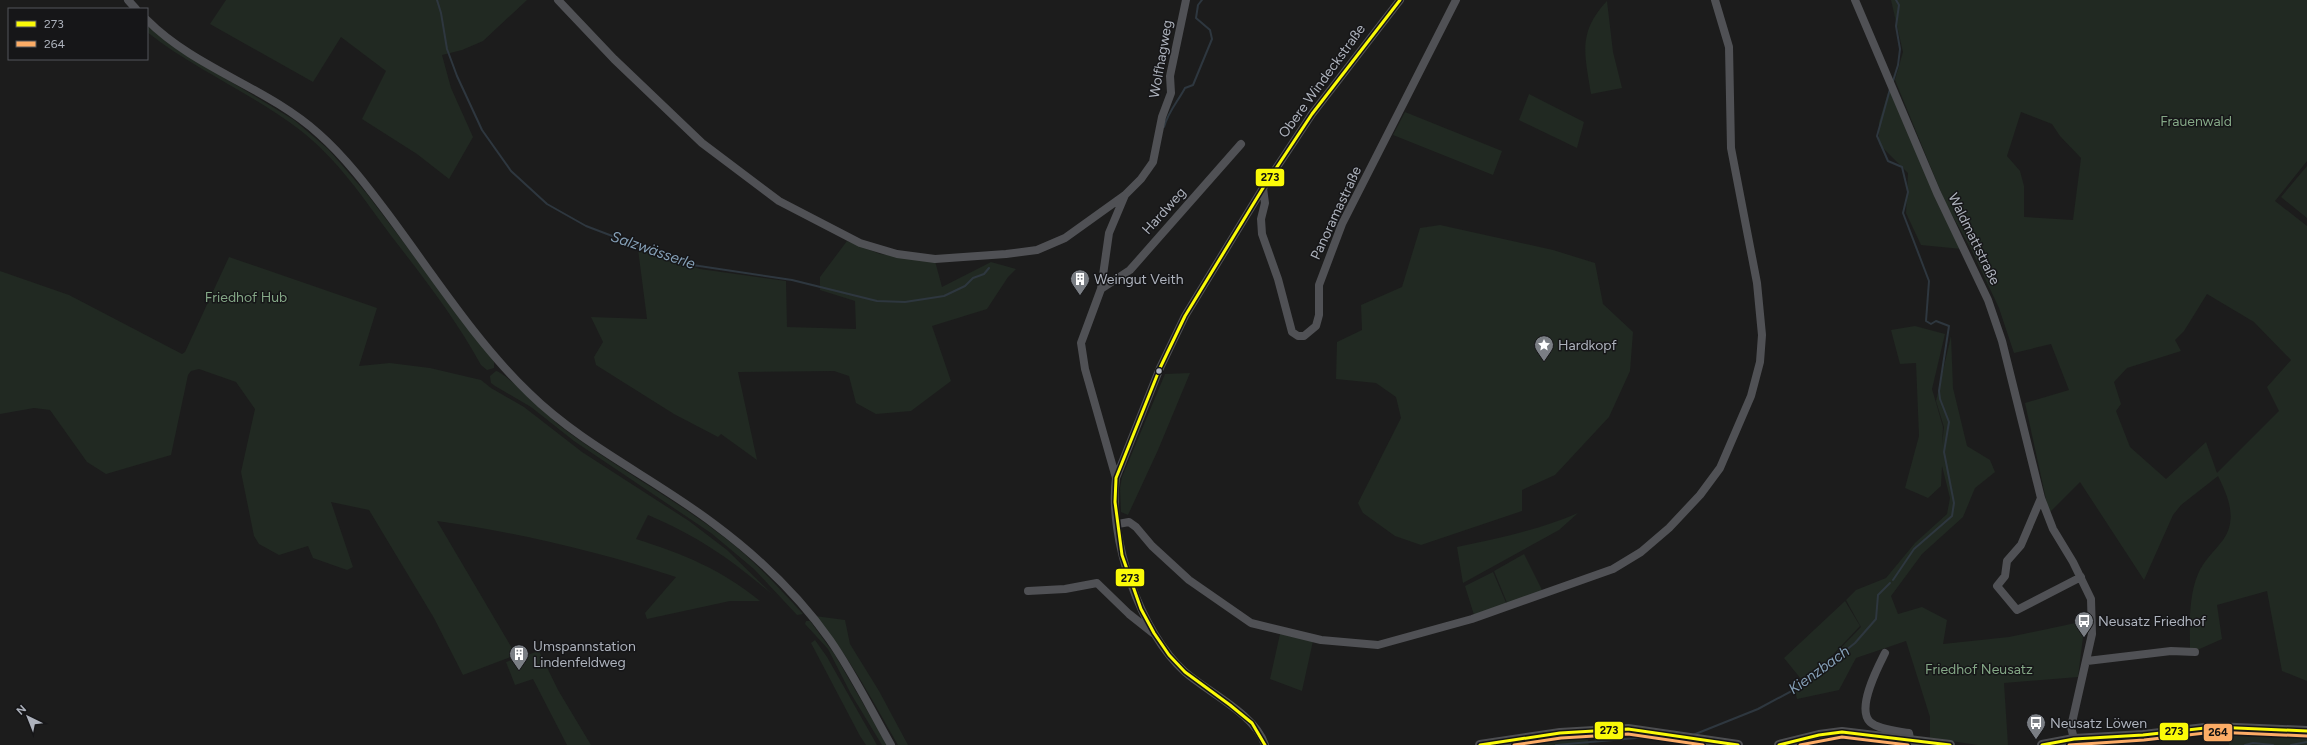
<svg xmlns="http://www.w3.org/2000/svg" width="2307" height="745" font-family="Figtree,sans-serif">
	<rect width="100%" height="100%" fill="#1c1c1c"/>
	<path fill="#212922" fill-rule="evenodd" d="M 226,0 L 527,0 L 483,41 L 462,50 L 442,55 L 451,88 L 473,137 L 449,179 L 417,154 L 362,119 L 386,71 L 341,37 L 313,82 L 210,24 Z
		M 1891,0 L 2307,0 L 2307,161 L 2275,201 L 2307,226 L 2307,681 L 2282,671 L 2267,591 L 2217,605 L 2222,639 L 2195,651 L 2190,650 C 2190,626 2188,598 2198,574 C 2204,560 2214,552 2223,540 C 2238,519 2228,496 2218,476 L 2181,505 L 2173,515 L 2144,580 L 2080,482 L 2049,513 L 2025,403 L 2069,390 L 2051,344 L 2014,353 L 1999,308 L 1972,251 L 1945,202 L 1895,80 L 1903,52 ZM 2021,112 L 2052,124 L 2060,136 L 2081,158 L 2073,220 L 2024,217 L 2024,186 L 2020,171 L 2007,156 ZM 2207,294 L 2254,322 L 2291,360 L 2267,387 L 2279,411 L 2217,473 L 2206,442 L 2166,479 L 2130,447 L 2116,411 L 2121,404 L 2114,382 L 2127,368 L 2181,351 L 2175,340 L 2184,331 Z
		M 1607,1 L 1613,52 L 1622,88 L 1591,94 C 1585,55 1577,33 1607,1 Z
		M 147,26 L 175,48 L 294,120 L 328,149 L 367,194 L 494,362 L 494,368 L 487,370 L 481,365 C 455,317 422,276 389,233 C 362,196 337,159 300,130 C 252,93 195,70 147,32 Z
		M 1890,86 L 1962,249 L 1921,245 L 1906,213 L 1908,173 L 1879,144 L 1879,122 Z
		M 1529,94 L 1584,122 L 1577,148 L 1519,120 Z
		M 1405,112 L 1502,151 L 1493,175 L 1393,135 Z
		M 2307,166 L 2307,218 L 2281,197 Z
		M 1440,225 L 1553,250 L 1595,263 L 1603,304 L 1633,332 L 1630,371 L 1609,417 L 1555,475 L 1522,490 L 1522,511 L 1421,545 L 1395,536 L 1363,513 L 1358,503 L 1401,418 L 1396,397 L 1376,383 L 1336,379 L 1337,342 L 1362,330 L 1361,305 L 1402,287 L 1420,228 Z
		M 847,241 L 880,254 L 935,261 L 942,287 L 991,262 L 1016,269 L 1008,277 L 987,309 L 932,326 L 951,381 L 911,411 L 876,414 L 856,403 L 849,376 L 834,371 L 738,372 L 757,460 L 721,434 L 718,437 L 674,414 L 596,365 L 594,357 L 603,342 L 591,317 L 647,319 L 638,249 L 700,269 L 786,281 L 787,327 L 856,329 L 855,301 L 820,290 L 820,277 Z
		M 229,257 L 377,308 L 359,366 L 390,363 L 430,368 L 481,380 L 491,388 L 524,407 L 582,452 L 689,521 L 727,550 L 773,595 C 732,560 698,536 648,515 L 636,539 C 683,554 721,569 760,601 L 730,601 L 647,619 L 645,613 L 676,577 C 596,551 520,533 437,521 L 516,655 L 463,675 L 434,618 L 369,510 L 331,502 L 353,567 L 347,570 L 313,558 L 308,546 L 279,555 L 259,544 L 254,536 L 241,472 L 255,409 L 236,382 L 199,369 L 191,371 L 188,375 L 171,455 L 106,474 L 87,462 L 50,410 L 34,408 L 0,414 L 0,271 L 69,295 L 182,354 L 185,352 Z
		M 1915,326 L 1945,334 L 1932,389 L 1943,427 L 1942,445 L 1944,427 L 1936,401 L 1951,336 L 1953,388 L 1967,446 L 1990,460 L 1995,472 L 1975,488 L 1963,517 L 1922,554 L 1891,596 L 1898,614 L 1922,607 L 1947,620 L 1943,644 L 2009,637 L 2085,621 L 2078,677 L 2004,683 L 2008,745 L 1978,745 L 1930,738 L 1930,717 L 1906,641 L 1856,658 L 1839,690 L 1797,699 L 1794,685 L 1828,661 L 1861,627 L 1846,600 L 1856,590 L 1886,578 L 1915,543 L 1947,514 L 1950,498 L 1942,466 L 1941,486 L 1928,498 L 1905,488 L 1919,436 L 1916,363 L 1900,364 L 1891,330 Z
		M 496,371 C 505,372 549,417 560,426 C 613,466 672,497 725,538 C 754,560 779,588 803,614 L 797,615 L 754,569 L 711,533 L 574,441 L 531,407 L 495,386 L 491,383 L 490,376 Z
		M 1190,373 L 1158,450 L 1128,515 L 1121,512 L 1120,488 L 1122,477 L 1165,374 Z
		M 1578,513 L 1559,530 L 1463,583 L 1457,547 C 1499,538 1539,530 1578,513 Z
		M 1524,554 L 1543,592 L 1508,605 L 1494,571 Z
		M 1493,572 L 1507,605 L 1474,615 L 1465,586 Z
		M 1845,601 L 1860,626 L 1828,660 L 1801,679 L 1784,658 Z
		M 815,616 L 845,620 L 850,644 L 879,691 L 908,745 L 898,745 C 872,700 849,655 815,616 Z
		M 806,621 L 810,621 L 835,655 L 887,745 L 882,745 L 851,694 L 828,649 L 805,624 Z
		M 1280,634 L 1313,641 L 1302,691 L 1270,679 Z
		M 815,640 L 827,657 L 877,745 L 866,745 L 860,736 L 811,643 Z
		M 539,651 L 558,690 L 591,745 L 567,745 L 533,679 L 515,685 L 506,662 Z
		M 2228,734 L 2272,737 L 2307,736 L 2307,745 L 2229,745 Z
		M 1587,735 L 1589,745 L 1641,745 L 1514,745 Z"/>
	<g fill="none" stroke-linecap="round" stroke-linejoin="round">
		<path stroke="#2e373f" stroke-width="2" d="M 437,0 L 441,13 L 447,49 L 457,76 L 482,130 L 511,171 L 547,204 L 586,226 L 686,264 L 792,280 L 877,301 L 905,302 L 944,296 L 965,286 L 973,278 L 984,274 L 989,268
			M 1893,81 L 1898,65 L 1900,49 L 1896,26 L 1899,5 L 1896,0
			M 1890,89 L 1877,136 L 1888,161 L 1902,167 L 1908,192 L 1903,213 L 1929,281 L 1926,321 L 1931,324 L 1936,321 L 1949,326 L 1939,391 L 1940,399 L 1949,422 L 1944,452 L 1954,503 L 1952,516 L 1914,549 L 1893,580
			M 1164,127 C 1169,110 1177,103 1185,88 L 1193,85 L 1212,39 L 1210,30 L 1196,18 L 1198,5 L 1202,0
			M 1693,735 L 1758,709 L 1801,686 L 1855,643 L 1876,619 L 1878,595 L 1890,583
			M 1556,745 L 1648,737
			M 2245,745 L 2253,743 L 2273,745
			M 2291,745 L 2307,742"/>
		<path stroke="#505155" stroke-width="8" d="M 128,0 L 136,9
			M 558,0 L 614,59 L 702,143 L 779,201 L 860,243 L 897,254 L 935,259 L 1006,254 L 1037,250 L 1065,238 L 1125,195
			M 1186,0 L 1170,76 L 1171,93 L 1162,117 L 1153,162 L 1141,179 L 1125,195 L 1109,233 L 1101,289 L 1081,343 L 1085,369 L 1116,478 C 1108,538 1140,632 1185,672 C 1209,693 1255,714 1265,745
			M 1855,0 L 1937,193 L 1988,300 L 2002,341 L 2041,498 L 2053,529 L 2073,562 L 2091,599 L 2092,634 L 2071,727 L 2074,739
			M 147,20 C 196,69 267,87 319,134 C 345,157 367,186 388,214 C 432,273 476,342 529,393 C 583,446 654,478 714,524 C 757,556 799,596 830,640 C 853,673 871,710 891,745
			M 1263,188 L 1265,203 L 1261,219 L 1262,234 L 1278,279 L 1292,332 L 1298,336 L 1304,336 L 1316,326 L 1319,315 L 1319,285 L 1342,224 L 1456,0
			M 1101,289 L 1130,270 L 1241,144
			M 1116,478 L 1160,368 L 1185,316 L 1263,188 L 1312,114 L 1400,0
			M 2041,498 L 2021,545 L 2007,561 L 2005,576 L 1997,586 L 2017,610 L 2081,577
			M 1118,524 L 1129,522 L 1136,527 L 1152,546 L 1189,580 L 1251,623 L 1321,640 L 1378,645 L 1472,619 L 1613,569 L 1641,552 L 1669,528 L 1700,495 L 1720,468 L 1751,396 L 1760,362 L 1762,335 L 1757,283 L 1731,148 L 1729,47 L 1715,0
			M 1028,591 L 1065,589 L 1097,583 L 1129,614 L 1153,633
			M 1885,653 C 1878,667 1856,708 1870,722 C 1879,730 1898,731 1909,733 L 1910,739
			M 2087,661 L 2171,651 L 2195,652"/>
		<path stroke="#4d4e51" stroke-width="10" d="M 1480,745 L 1560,733 L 1628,729 L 1738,745
			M 1779,745 L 1819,735 L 1842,732 L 1950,745
			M 2042,745 L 2074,739 L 2143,735 L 2214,727 L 2307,731"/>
		<defs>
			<path id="bus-1" d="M 1265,745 L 1252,723 L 1230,705 L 1185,672 L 1169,655 L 1154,633 L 1141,609 L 1122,555 L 1115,502 L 1116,478 L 1160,368 L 1185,316 L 1263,188 L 1312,114 L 1400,0
				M 1480,745 L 1560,733 L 1628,729 L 1738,745
				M 1779,745 L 1819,735 L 1842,732 L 1950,745
				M 2042,745 L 2074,739 L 2143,735 L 2214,727 L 2307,731"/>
			<path id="bus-2" d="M 1514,745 L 1561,738 L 1628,734 L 1703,745
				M 1800,745 L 1842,737 L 1908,745
				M 2069,745 L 2144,740 L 2214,732 L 2307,736"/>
		</defs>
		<use href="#bus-1" stroke="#161618" stroke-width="6"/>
		<use href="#bus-2" stroke="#161618" stroke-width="6"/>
		<use href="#bus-1" stroke="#fafa08" stroke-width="3"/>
		<use href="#bus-2" stroke="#fcac66" stroke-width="3"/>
	</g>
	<defs>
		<symbol id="building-pin" viewBox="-11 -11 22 30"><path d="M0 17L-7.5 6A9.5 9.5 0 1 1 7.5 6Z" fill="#7a7e84" stroke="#161618"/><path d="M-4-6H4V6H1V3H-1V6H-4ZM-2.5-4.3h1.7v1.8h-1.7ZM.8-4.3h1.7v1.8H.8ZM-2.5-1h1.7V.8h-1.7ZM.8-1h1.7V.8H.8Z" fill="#fff"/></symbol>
		<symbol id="sight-pin" viewBox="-11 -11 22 30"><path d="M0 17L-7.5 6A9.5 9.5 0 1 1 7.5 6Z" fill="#7a7e84" stroke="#161618"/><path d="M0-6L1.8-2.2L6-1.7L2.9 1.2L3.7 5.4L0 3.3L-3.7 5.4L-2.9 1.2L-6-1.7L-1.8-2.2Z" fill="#fff"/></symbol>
		<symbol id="bus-pin" viewBox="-11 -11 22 30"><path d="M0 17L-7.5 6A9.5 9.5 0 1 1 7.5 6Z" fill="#7a7e84" stroke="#161618"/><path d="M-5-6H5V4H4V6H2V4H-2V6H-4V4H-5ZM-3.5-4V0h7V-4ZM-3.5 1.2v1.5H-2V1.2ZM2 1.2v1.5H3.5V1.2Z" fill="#fff"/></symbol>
	</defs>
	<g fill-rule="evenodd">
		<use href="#building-pin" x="1069" y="268" width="22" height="30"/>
		<use href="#sight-pin" x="1533" y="334" width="22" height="30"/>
		<use href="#bus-pin" x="2073" y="610" width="22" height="30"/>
		<use href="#building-pin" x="508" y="643" width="22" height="30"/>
		<use href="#bus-pin" x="2025" y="712" width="22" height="30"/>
	</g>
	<circle fill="#adb2bc" stroke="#161618" stroke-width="1.5" cx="1159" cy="371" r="3.5"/>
	<g text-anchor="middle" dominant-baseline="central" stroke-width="3" stroke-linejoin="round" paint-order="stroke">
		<g font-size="14" fill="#adb2bc" stroke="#161618">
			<text transform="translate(1161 59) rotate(-80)">Wolfhagweg</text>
			<text transform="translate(1322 81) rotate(-54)">Obere Windeckstraße</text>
			<text transform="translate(1164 211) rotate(-48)">Hardweg</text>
			<text transform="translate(1336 213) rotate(-65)">Panoramastraße</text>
			<text transform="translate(1974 239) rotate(64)">Waldmattstraße</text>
		</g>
		<g font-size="14" fill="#84a786" stroke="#161618">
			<text x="2196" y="121">Frauenwald</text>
			<text x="246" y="297">Friedhof Hub</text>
			<text x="1979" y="669">Friedhof Neusatz</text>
		</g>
		<g font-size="14" fill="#adb2bc" stroke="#161618" text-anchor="start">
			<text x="1094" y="279">Weingut Veith</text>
			<text x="1558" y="345">Hardkopf</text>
			<text x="2098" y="621">Neusatz Friedhof</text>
			<text x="533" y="646">Umspannstation<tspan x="533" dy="16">Lindenfeldweg</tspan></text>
			<text x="2050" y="723">Neusatz Löwen</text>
		</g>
		<g font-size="15" font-style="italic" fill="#85a0b7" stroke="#161618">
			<text transform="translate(653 250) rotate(19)">Salzwässerle</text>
			<text transform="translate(1819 670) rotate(-36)">Kienzbach</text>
		</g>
	</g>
	<g stroke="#161618" stroke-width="1.5">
		<rect x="1255" y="168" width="30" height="19" rx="4" fill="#fafa08"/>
		<rect x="1115" y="568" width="30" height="19" rx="4" fill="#fafa08"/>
		<rect x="1594" y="721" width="30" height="19" rx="4" fill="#fafa08"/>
		<rect x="2159" y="722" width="30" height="19" rx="4" fill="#fafa08"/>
		<rect x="2203" y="723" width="30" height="19" rx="4" fill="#fcac66"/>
	</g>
	<g font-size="11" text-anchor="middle" font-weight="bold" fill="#111">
		<text x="1270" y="181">273</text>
		<text x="1130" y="582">273</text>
		<text x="1609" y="734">273</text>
		<text x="2174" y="735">273</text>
		<text x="2218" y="736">264</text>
	</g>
	<rect x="8" y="8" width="140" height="52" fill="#161618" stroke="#52545a"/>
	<rect x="16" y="21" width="20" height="6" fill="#fafa08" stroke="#52545a"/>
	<text x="44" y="28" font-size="12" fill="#adb2bc">273</text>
	<rect x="16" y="41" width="20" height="6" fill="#fcac66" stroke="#52545a"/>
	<text x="44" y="48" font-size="12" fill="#adb2bc">264</text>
	<g transform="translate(28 717) rotate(317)" stroke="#161618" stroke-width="3" paint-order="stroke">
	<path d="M0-3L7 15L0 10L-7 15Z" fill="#adb2bc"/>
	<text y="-6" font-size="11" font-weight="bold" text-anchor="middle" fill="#adb2bc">N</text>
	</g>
</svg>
